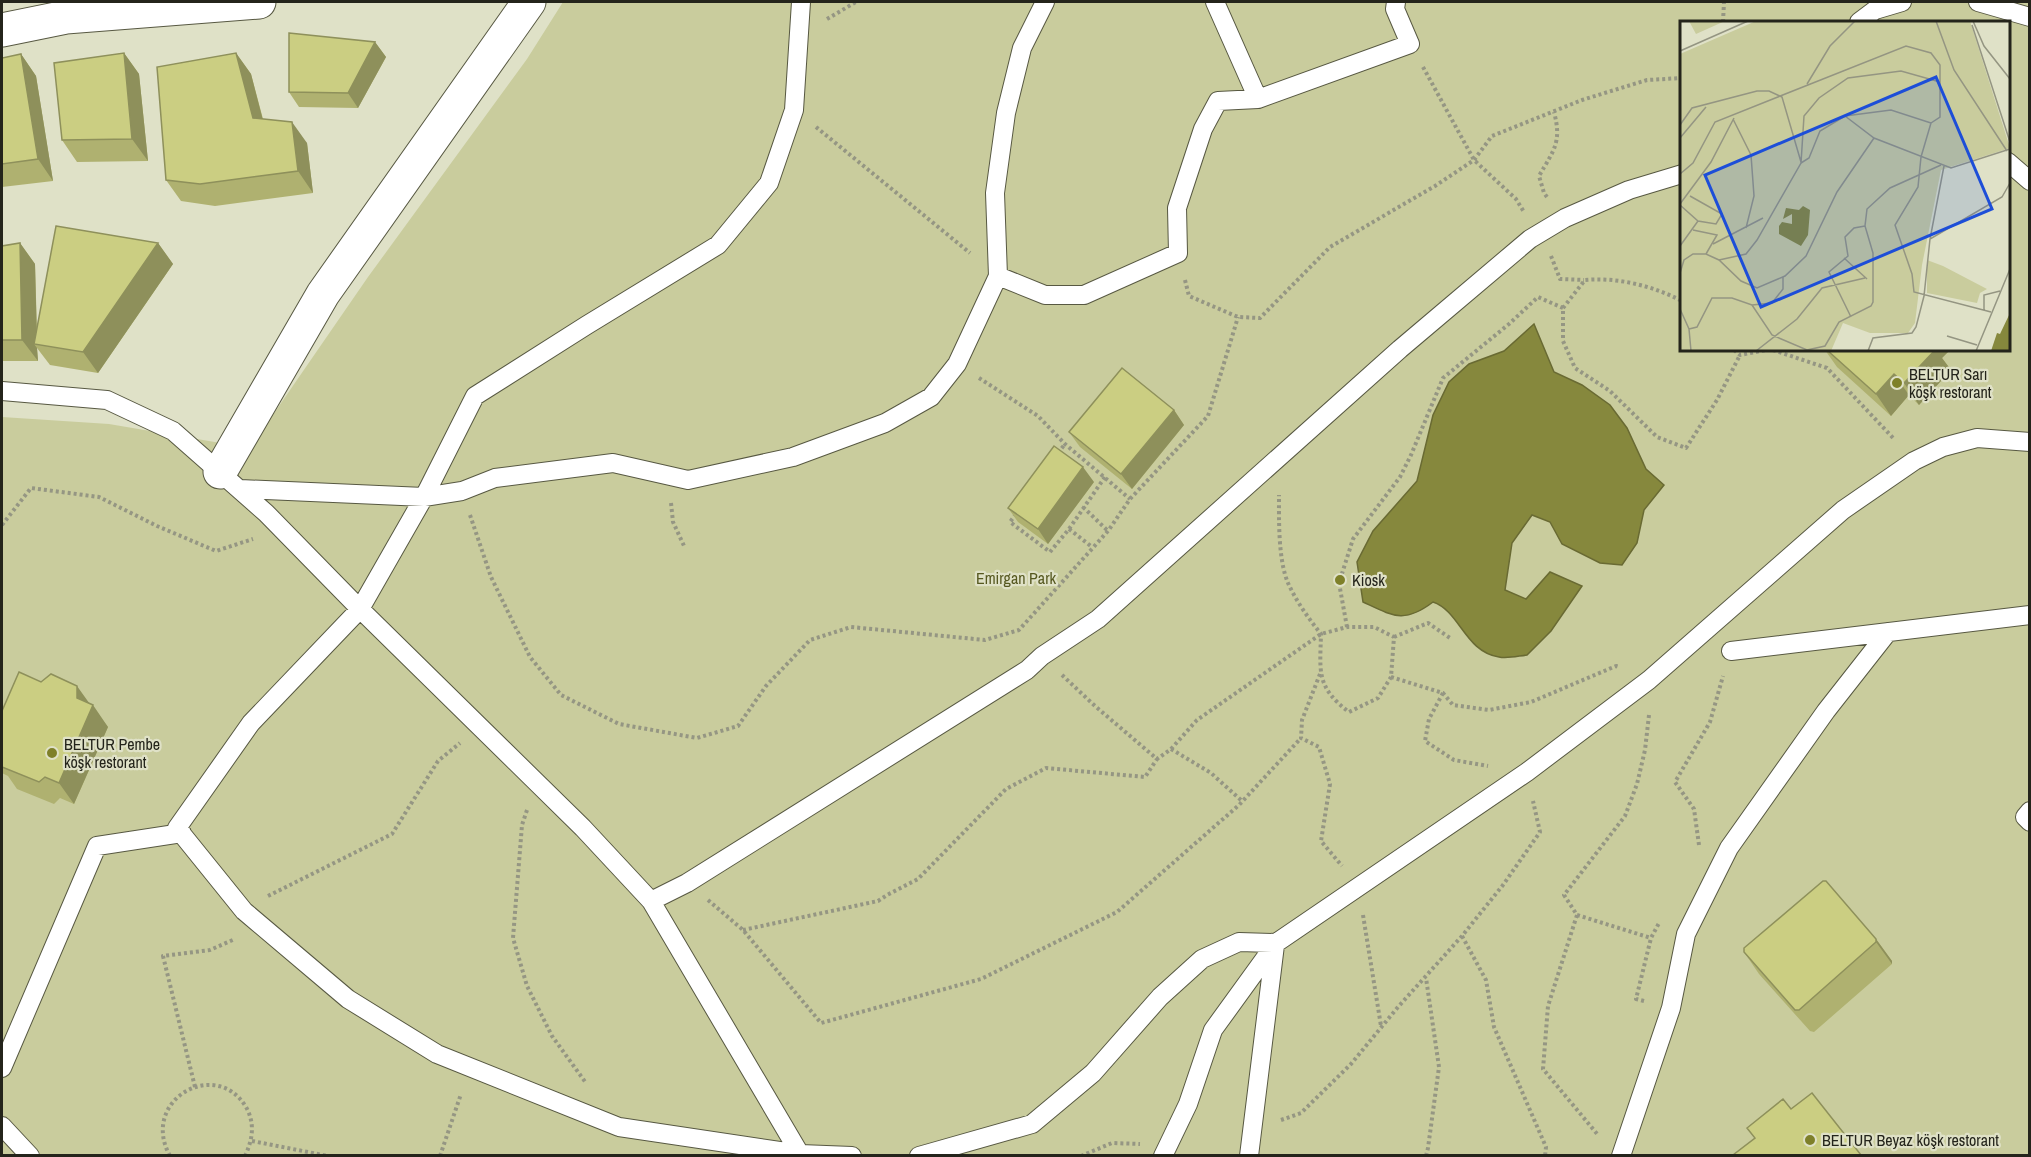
<svg xmlns="http://www.w3.org/2000/svg" width="2031" height="1157" font-family="'Archivo Narrow',sans-serif">
	<rect width="100%" height="100%" fill="#dfe1c7"/>
	<path fill="#c9cc9d" fill-rule="evenodd" d="M 563,2 L 2029,2 L 2029,1155 L 2,1155 L 2,417 L 109,424 L 250,448 L 368,277 L 527,59 ZM 1682,22 L 2008,22 L 2008,350 L 1682,350 Z"/>
	<path fill="#86883d" stroke="#696a33" stroke-width="1.5" d="M 1534,324 L 1554,372 L 1582,385 L 1610,405 L 1627,428 L 1646,469 L 1664,485 L 1644,510 L 1637,543 L 1622,565 L 1600,563 L 1562,544 L 1550,522 L 1532,515 L 1512,543 L 1505,590 L 1526,599 L 1550,572 L 1582,586 L 1551,631 L 1527,655 C 1518,656 1507,659 1499,657 C 1465,652 1460,611 1433,602 C 1404,624 1393,616 1363,602 L 1357,562 L 1373,531 L 1417,481 L 1433,415 L 1449,382 L 1469,364 L 1504,351 Z"/>
	<g fill="none" stroke-linecap="round" stroke-linejoin="round">
		<defs>
			<path id="service" d="M 801,2 L 794,110 L 769,183 L 718,245 L 587,325 L 475,396 L 424,497 L 360,609 L 251,723 L 177,828 L 244,911 L 348,999 L 437,1054 L 619,1127 L 800,1154 L 852,1156
				M 1215,2 L 1258,99
				M 1978,2 L 2030,17
				M 1859,22 L 1875,10 L 1902,2
				M 2008,162 L 2030,181
				M 998,276 L 1045,295 L 1084,295 L 1178,253 L 1177,208 L 1203,129 L 1218,101 L 1258,99 L 1410,44 L 1395,9 L 1396,2
				M 2,391 L 107,400 L 173,431 L 266,513 L 360,609 L 583,828 L 651,901 L 800,1154
				M 240,489 L 424,497 L 462,491 L 495,478 L 613,463 L 688,480 L 793,457 L 885,423 L 931,397 L 957,364 L 998,276 L 995,193 L 1006,113 L 1022,48 L 1045,2
				M 1731,651 L 2030,615
				M 2030,811 L 2025,817 L 2030,822
				M 651,901 L 687,883 L 1027,670 L 1042,656 L 1098,619 L 1400,349 L 1530,239 L 1565,218 L 1629,190 L 1682,174
				M 2,1068 L 97,846 L 182,833
				M 2,1126 L 30,1156
				M 919,1156 L 1032,1124 L 1093,1073 L 1160,997 L 1202,959 L 1239,942 L 1276,943
				M 1163,1156 L 1188,1104 L 1213,1030 L 1276,943 L 1527,772 L 1649,680 L 1843,510 L 1914,461 L 1943,447 L 1977,438 L 2030,442
				M 1249,1156 L 1275,945
				M 1621,1156 L 1671,1008 L 1686,934 L 1729,848 L 1826,711 L 1888,632"/>
			<path id="minor" d="M 2,30 L 66,17 L 259,2
				M 220,472 L 323,294 L 529,2"/>
		</defs>
		<use href="#service" stroke="#575842" stroke-width="20"/>
		<use href="#minor" stroke="#575842" stroke-width="35"/>
		<path stroke="#959683" stroke-width="4" stroke-dasharray="3 3" stroke-linecap="butt" d="M 827,19 L 856,2
			M 1723,22 L 1724,2
			M 1423,67 L 1474,160 L 1516,199 L 1524,212
			M 816,127 L 970,253
			M 1547,197 L 1544,193 L 1539,176 C 1554,150 1562,142 1554,112
			M 1551,256 L 1560,279 L 1584,280
			M 1185,280 L 1189,296 L 1238,317 L 1260,318 L 1330,247 L 1435,186 L 1474,160 L 1492,136 L 1582,100 L 1647,80 L 1682,78
			M 1563,308 L 1585,280 C 1618,277 1653,286 1682,301
			M 1734,350 L 1740,355 L 1766,350
			M 1773,350 L 1827,368 L 1895,440
			M 979,378 L 1038,416 L 1065,444 L 1130,499
			M 1058,453 L 1065,444
			M 671,503 L 673,522 L 685,548
			M 1083,507 L 1108,531
			M 1016,514 L 1010,522 L 1050,552 L 1069,529 L 1105,477
			M 470,515 L 491,577 L 530,657 L 561,695 L 619,724 L 697,738 L 738,726 L 766,686 L 810,640 L 851,627 L 985,640 L 1019,630 L 1108,531 L 1130,499 L 1208,416 L 1238,317
			M 2,525 L 31,488 L 99,497 L 157,526 L 216,551 L 253,539
			M 1069,529 L 1092,547
			M 1347,627 L 1339,583 L 1353,539 L 1400,477 L 1411,455 L 1443,378 L 1509,324 L 1538,297 L 1563,308 L 1563,341 L 1575,368 L 1610,391 L 1657,437 L 1686,448 L 1717,400 L 1740,355
			M 1394,637 L 1428,623 L 1450,638
			M 1320,674 L 1302,720 L 1301,738 L 1319,747 L 1330,784 L 1321,841 L 1342,866
			M 1062,675 L 1095,706 L 1157,759 L 1171,749 L 1211,773 L 1242,801
			M 1391,677 L 1443,693 L 1453,705 L 1489,710 L 1531,702 L 1616,666 L 1619,667
			M 1443,693 L 1429,719 L 1425,741 L 1454,760 L 1488,766
			M 1649,715 L 1645,750 L 1637,784 L 1625,816 L 1564,895 L 1577,915 L 1651,938
			M 1171,749 L 1197,720 L 1321,634 L 1347,627 L 1374,627 L 1394,637 L 1391,677 L 1378,698 L 1349,712 C 1316,687 1320,672 1321,634 C 1309,619 1296,601 1288,583 C 1278,559 1279,520 1279,495
			M 527,810 L 522,825 L 513,938 L 527,986 L 552,1036 L 586,1083
			M 1699,845 L 1694,809 L 1675,782 L 1710,722 L 1723,676
			M 268,896 L 392,834 L 438,761 L 460,743
			M 708,900 L 743,930 L 821,1023 L 981,979 L 1117,912 L 1239,805 L 1301,738
			M 1363,915 L 1381,1026
			M 1577,915 L 1548,1006 L 1543,1069 L 1598,1135
			M 743,930 L 878,901 L 887,895 L 918,879 L 1006,789 L 1046,768 L 1145,777 L 1157,759
			M 1462,936 L 1486,980 L 1494,1027 L 1546,1147 L 1545,1156
			M 1644,1001 L 1636,999 L 1651,938 L 1659,923
			M 195,1087 L 163,956 L 210,950 L 235,939
			M 1281,1120 L 1301,1113 L 1351,1064 L 1398,1007 L 1462,936 L 1503,885 L 1540,832 L 1533,801
			M 252,1141 L 328,1156
			M 170,1156 C 139,1100 216,1057 246,1107 C 255,1123 253,1139 245,1156
			M 440,1156 L 461,1094
			M 1081,1156 L 1112,1143 L 1140,1144
			M 1426,1156 L 1428,1148 L 1439,1067 L 1426,978"/>
		<use href="#service" stroke="#fff" stroke-width="18"/>
		<use href="#minor" stroke="#fff" stroke-width="33"/>
	</g>
	<path fill="#afb170" d="M 375,42 L 386,57 L 358,108 L 299,107 L 289,92 Z
		M 124,53 L 139,74 L 148,161 L 77,162 L 62,140 Z
		M 236,53 L 251,74 L 263,119 L 307,143 L 313,193 L 215,206 L 181,201 L 166,180 Z
		M 21,54 L 36,76 L 53,181 L 2,187 L 2,58 Z
		M 20,243 L 35,264 L 37,331 L 158,243 L 173,264 L 98,373 L 50,365 L 37,348 L 38,361 L 2,361 L 2,246 Z
		M 1825,350 L 1950,350 L 1942,358 L 1951,370 L 1919,405 L 1909,395 L 1891,416 L 1837,367 Z
		M 1174,410 L 1184,425 L 1132,489 L 1080,447 L 1069,432 Z
		M 1094,482 L 1048,544 L 1018,522 L 1008,508 Z
		M 89,703 L 108,727 L 74,804 L 60,798 L 54,804 L 17,789 L 8,776 L 2,773 L 2,711 Z
		M 1876,939 L 1892,961 L 1892,964 L 1814,1032 L 1810,1031 L 1759,974 L 1744,952 Z"/>
	<path fill="#8e905b" d="M 375,42 L 386,57 L 358,108 L 348,93 Z
		M 124,53 L 139,74 L 148,161 L 132,139 Z
		M 236,53 L 251,74 L 268,140 L 253,118 Z
		M 21,54 L 36,76 L 53,181 L 38,159 Z
		M 292,122 L 307,143 L 313,193 L 298,171 Z
		M 20,243 L 35,264 L 37,344 L 34,344 L 37,348 L 38,361 L 22,340 Z
		M 158,243 L 173,264 L 98,373 L 83,352 Z
		M 1932,350 L 1950,350 L 1942,358 L 1951,370 L 1919,405 L 1904,383 Z
		M 1894,374 L 1909,395 L 1891,416 L 1876,394 Z
		M 1174,410 L 1184,425 L 1132,489 L 1121,474 Z
		M 1083,467 L 1094,482 L 1048,544 L 1038,529 Z
		M 77,686 L 92,707 L 93,705 L 108,727 L 74,804 L 59,783 L 77,698 Z
		M 1876,939 L 1892,961 L 1892,964 L 1876,942 Z"/>
	<path fill="#cbce82" stroke="#8e905b" stroke-width="1.5" d="M 289,33 L 375,42 L 348,93 L 289,92 Z
		M 124,53 L 132,139 L 62,140 L 54,63 Z
		M 236,53 L 253,118 L 292,122 L 298,171 L 200,184 L 166,180 L 157,67 Z
		M 21,54 L 38,159 L 2,164 L 2,58 Z
		M 56,226 L 158,243 L 83,352 L 34,344 Z
		M 20,243 L 22,340 L 2,340 L 2,246 Z
		M 1827,350 L 1935,350 L 1904,383 L 1894,374 L 1876,394 Z
		M 1122,368 L 1174,410 L 1121,474 L 1069,432 Z
		M 1054,446 L 1083,467 L 1038,529 L 1008,508 Z
		M 19,672 L 41,682 L 51,674 L 77,686 L 77,698 L 93,705 L 59,783 L 45,777 L 39,782 L 2,767 L 2,711 Z
		M 1823,881 L 1826,881 L 1876,939 L 1876,942 L 1799,1010 L 1795,1010 L 1744,952 L 1744,948 Z
		M 1812,1093 L 1861,1155 L 1733,1155 L 1755,1138 L 1747,1128 L 1783,1099 L 1791,1109 Z"/>
	<g fill="#7e8029" stroke="#dfe1c7" stroke-width="2">
		<circle cx="1897" cy="383" r="6"/>
		<circle cx="1340" cy="580" r="6"/>
		<circle cx="52" cy="753" r="6"/>
		<circle cx="1810" cy="1140" r="6"/>
	</g>
	<g text-anchor="middle" dominant-baseline="central" stroke-width="4.5" stroke-linejoin="round" paint-order="stroke">
		<g font-size="16" fill="#24241b" stroke="#dfe1c7" text-anchor="start">
			<text x="1909" y="374">BELTUR Sarı<tspan x="1909" dy="18">köşk restorant</tspan></text>
			<text x="1352" y="580">Kiosk</text>
			<text x="64" y="744">BELTUR Pembe<tspan x="64" dy="18">köşk restorant</tspan></text>
			<text x="1822" y="1140">BELTUR Beyaz köşk restorant</text>
		</g>
		<g font-size="16" fill="#565820" stroke="#dfe1c7">
			<text x="1016" y="578">Emirgan Park</text>
		</g>
	</g>
	<g transform="translate(1680 21)">
		<rect width="330" height="330" fill="#dfe1c7"/>
		<path d="M 9,0 L 45,0 L 16,13 ZM 76,0 L 290,0 L 330,127 L 261,149 L 242,244 L 235,302 L 228,312 L 190,312 L 163,302 L 151,330 L 0,330 L 0,33 ZM 247,239 L 263,245 L 307,268 L 300,272 L 297,282 L 247,272 Z" fill="#c9cc9d"/>
		<path d="M 123,185 L 130,189 L 128,214 L 121,225 L 99,213 L 99,205 L 102,201 L 112,203 L 112,193 L 103,198 L 106,187 L 119,189 ZM 330,292 L 330,330 L 311,330 L 317,312 L 320,313 Z" fill="#86883d"/>
		<path fill="none" stroke="#949582" stroke-width="1.5" d="M 256,0 L 274,49 L 327,130M 293,0 L 304,25 L 330,58M 292,4 L 330,121M 0,30 L 68,0M 127,63 L 150,25 L 175,0M 165,95 L 194,117 L 271,147 L 330,128M 53,98 L 71,134 L 74,175 L 66,207M 0,104 L 12,87 L 77,70 L 89,70 L 102,76 L 121,141M 0,117 L 26,86M 121,142 L 129,137 L 140,110 L 165,95 L 211,89 L 251,102 L 241,136 L 238,166 L 215,204 L 232,253 L 234,271 L 311,291M 0,153 L 13,142 L 35,101 L 226,25 L 251,32 L 260,44 L 260,96 L 251,102M 0,183 L 31,141 L 54,97M 0,184 L 18,200 L 36,203 L 42,193 L 10,175M 13,209 L 37,214 L 26,233M 250,218 L 264,145M 33,223 L 83,197M 0,225 L 18,200M 164,237 L 187,258M 39,239 L 66,233 L 77,219 L 121,142 L 124,95 L 139,77 L 168,57 L 221,50 L 260,61M 0,252 L 4,239 L 13,233 L 26,233 L 39,239 L 61,260 L 77,267 L 105,255 L 126,235 L 157,171 L 194,117M 72,284 L 92,314 L 127,329 L 145,325 L 159,301 L 191,285 L 193,281 L 193,232 L 185,205 L 187,188 L 210,167 L 261,144M 0,288 L 9,308 L 11,330M 304,289 L 304,274 L 320,270M 171,296 L 149,251 L 168,235 L 165,216 L 174,207 L 185,205M 9,308 L 17,306 L 32,277 L 52,277 L 72,284 L 92,282 L 103,268 L 103,256M 267,315 L 297,324M 76,330 L 117,298 L 142,267 L 185,257M 188,330 L 193,317 L 232,312 L 236,306 L 244,275 L 250,218 L 322,176 L 330,162M 296,330 L 330,248"/>
		<path fill="#1d4ed8" fill-opacity="0.15" stroke="#1d4ed8" stroke-width="3" d="M 256,56 L 312,188 L 81,286 L 25,154 Z"/>
		<rect width="330" height="330" fill="none" stroke="#24241b" stroke-width="3"/>
	</g>
	<rect width="2031" height="1157" fill="none" stroke="#24241b" stroke-width="6"/>
</svg>
